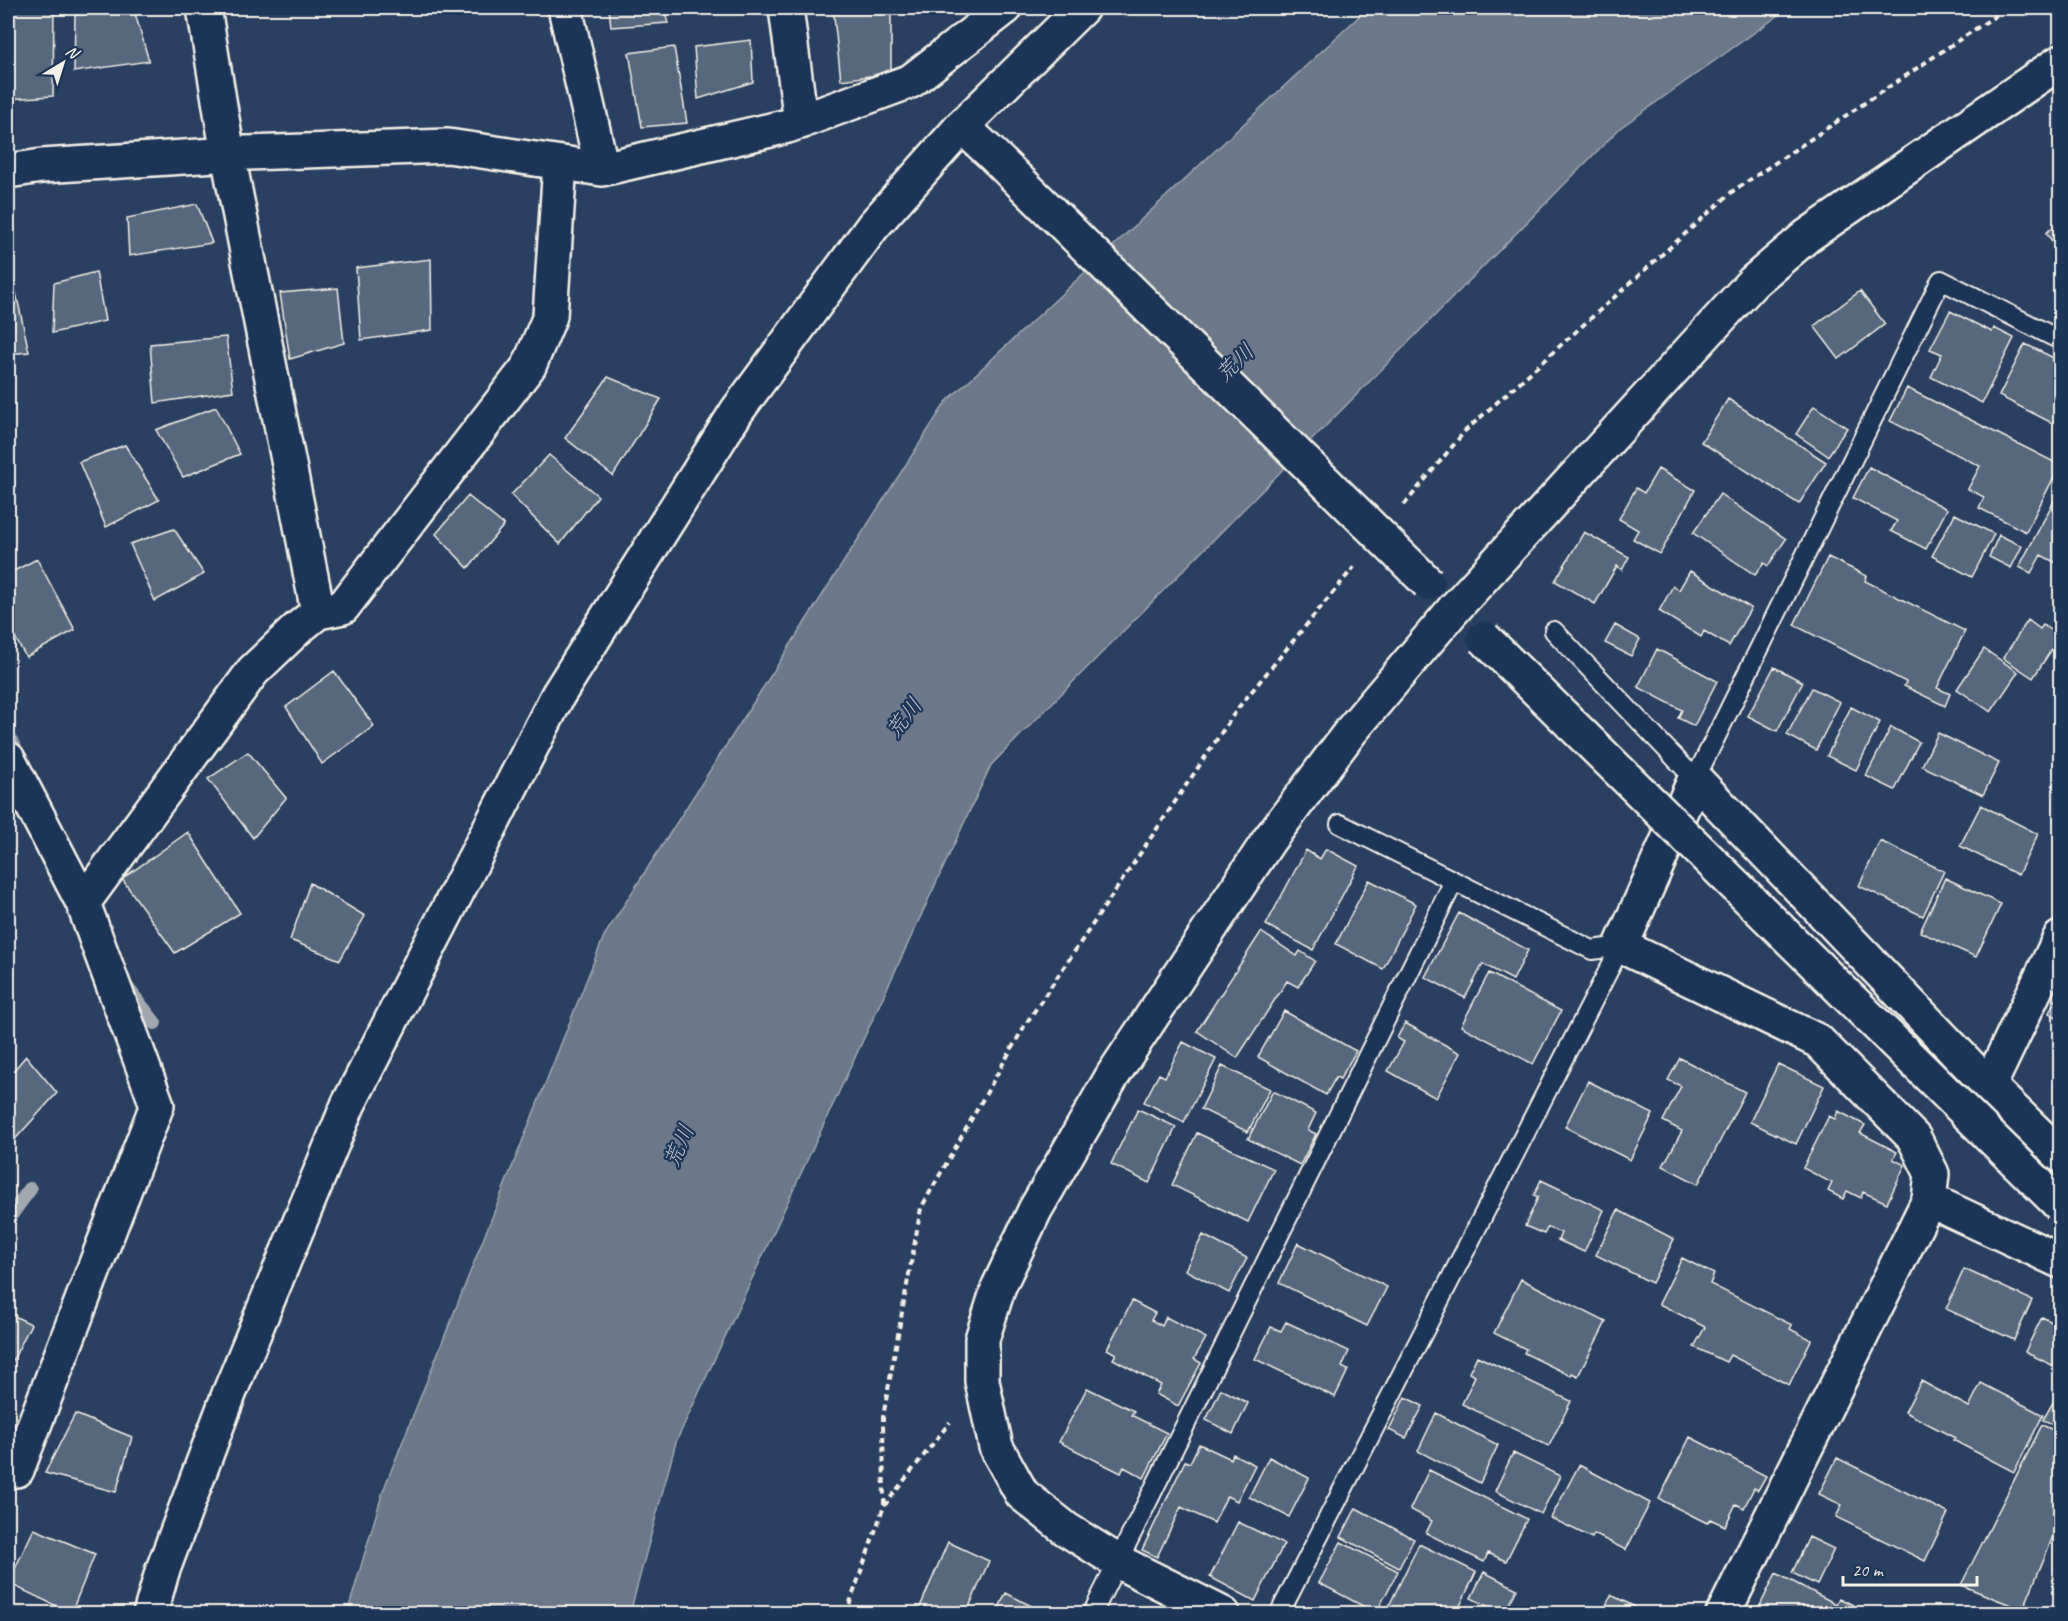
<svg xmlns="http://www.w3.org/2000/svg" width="2068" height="1621" font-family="Caveat,'Klee One',sans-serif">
	<rect width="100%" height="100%" fill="#2a4060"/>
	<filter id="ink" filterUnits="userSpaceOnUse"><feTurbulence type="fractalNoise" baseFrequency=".0167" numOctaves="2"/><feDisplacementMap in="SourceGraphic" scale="12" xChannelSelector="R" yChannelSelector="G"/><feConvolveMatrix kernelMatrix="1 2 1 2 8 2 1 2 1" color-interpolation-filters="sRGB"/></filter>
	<g filter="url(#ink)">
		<path fill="#6a788a" stroke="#a1a8b0" stroke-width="1.5" d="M 1368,8 L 1789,8 L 1620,128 L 991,765 L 676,1442 L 630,1613 L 347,1614 L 383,1491 L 604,936 L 946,402 Z"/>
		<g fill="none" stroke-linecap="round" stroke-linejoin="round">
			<path stroke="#a1a8b0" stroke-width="14" d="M 8,735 L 21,760
				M 126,986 L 155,1023
				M 8,1219 L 30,1189"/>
		</g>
		<path fill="#56677d" stroke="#f4f1e8" stroke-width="1.5" d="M 8,8 L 54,8 L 53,96 L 8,99 Z
			M 609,8 L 664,8 L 668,23 L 611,27 Z
			M 833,8 L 891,8 L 891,73 L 841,80 Z
			M 134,10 L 149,61 L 74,72 L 75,15 Z
			M 751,40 L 753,82 L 698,99 L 694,47 Z
			M 674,47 L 687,123 L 642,127 L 629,53 Z
			M 197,204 L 212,243 L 129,256 L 127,218 Z
			M 2060,221 L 2060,251 L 2046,233 Z
			M 431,259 L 432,330 L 361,340 L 356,268 Z
			M 96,272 L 105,321 L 52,333 L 54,283 Z
			M 13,279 L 29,352 L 8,354 L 8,280 Z
			M 338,288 L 344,343 L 290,359 L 280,293 Z
			M 1860,291 L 1885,324 L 1839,359 L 1814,326 Z
			M 1950,311 L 1992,332 L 1994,328 L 2014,338 L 1982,403 L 1931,377 L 1942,354 L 1930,349 Z
			M 226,337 L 233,391 L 155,403 L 150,344 Z
			M 2025,344 L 2060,361 L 2060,427 L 1999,396 Z
			M 608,377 L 661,399 L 613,476 L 565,438 Z
			M 1907,388 L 2060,465 L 2026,532 L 1979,508 L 1984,497 L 1968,489 L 1980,466 L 1890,421 Z
			M 1728,399 L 1826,462 L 1799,504 L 1701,442 Z
			M 1814,406 L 1847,428 L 1828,456 L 1796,434 Z
			M 216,407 L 240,454 L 183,477 L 156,430 Z
			M 125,445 L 159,500 L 106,527 L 79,462 Z
			M 549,455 L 598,496 L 560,544 L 511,495 Z
			M 1869,467 L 1947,509 L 1926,549 L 1891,531 L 1897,521 L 1853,498 Z
			M 1658,469 L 1695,490 L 1660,554 L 1633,539 L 1638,530 L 1619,519 L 1636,488 L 1644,493 Z
			M 1720,494 L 1786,539 L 1768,566 L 1764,563 L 1755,575 L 1693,533 Z
			M 468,496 L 504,525 L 468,568 L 436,534 Z
			M 2055,499 L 2060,502 L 2060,565 L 2041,555 L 2031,573 L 2019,567 Z
			M 1955,514 L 1994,534 L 1972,577 L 1932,556 Z
			M 174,529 L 204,574 L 155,601 L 130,544 Z
			M 1584,532 L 1629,557 L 1622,570 L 1617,566 L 1595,604 L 1555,581 Z
			M 1999,535 L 2022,546 L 2011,568 L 1989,557 Z
			M 1828,557 L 1867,576 L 1865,581 L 1965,631 L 1937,688 L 1950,694 L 1945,706 L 1904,686 L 1906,682 L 1794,625 Z
			M 37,559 L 75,630 L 26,657 L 8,625 L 8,574 Z
			M 1690,571 L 1751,608 L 1729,646 L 1704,631 L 1701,637 L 1659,611 L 1673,586 L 1679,590 Z
			M 2028,620 L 2040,629 L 2043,625 L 2060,637 L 2033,678 L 2003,658 Z
			M 1615,625 L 1640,639 L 1631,656 L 1605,643 Z
			M 1657,649 L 1717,681 L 1694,726 L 1678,718 L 1682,710 L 1638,687 Z
			M 1984,649 L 2018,672 L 1991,712 L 1957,689 Z
			M 1774,667 L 1803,682 L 1777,731 L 1748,716 Z
			M 334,671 L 374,726 L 322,764 L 286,707 Z
			M 1812,688 L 1840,702 L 1816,750 L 1787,735 Z
			M 1851,707 L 1880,722 L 1856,770 L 1827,756 Z
			M 1891,727 L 1919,742 L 1895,790 L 1866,776 Z
			M 1938,733 L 1999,763 L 1983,795 L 1922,766 Z
			M 248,752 L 286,798 L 253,838 L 208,779 Z
			M 1981,805 L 2038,834 L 2018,875 L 1960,846 Z
			M 188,832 L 240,913 L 175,953 L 122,879 Z
			M 1880,841 L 1944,871 L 1923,916 L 1859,886 Z
			M 1326,849 L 1358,866 L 1313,950 L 1266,925 L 1306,850 L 1320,859 Z
			M 1945,878 L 2001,904 L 1976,957 L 1920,932 Z
			M 1369,880 L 1416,904 L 1383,969 L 1336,944 Z
			M 310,883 L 365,916 L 340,960 L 290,940 Z
			M 1459,913 L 1528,950 L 1513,980 L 1483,964 L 1465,998 L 1425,977 Z
			M 1261,932 L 1297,956 L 1300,951 L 1315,961 L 1298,987 L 1287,981 L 1237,1058 L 1197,1031 Z
			M 1489,973 L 1561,1011 L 1533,1064 L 1461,1026 Z
			M 2060,989 L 2060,1019 L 2049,1013 Z
			M 1284,1011 L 1356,1051 L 1340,1079 L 1336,1077 L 1326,1095 L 1258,1057 Z
			M 1405,1023 L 1460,1053 L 1436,1098 L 1388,1071 L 1404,1042 L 1397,1038 Z
			M 1183,1042 L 1216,1059 L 1184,1122 L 1144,1102 L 1159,1074 L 1165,1077 Z
			M 26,1056 L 57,1093 L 8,1147 L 8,1077 Z
			M 1680,1058 L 1745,1092 L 1698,1184 L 1663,1166 L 1682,1131 L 1663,1121 L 1681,1086 L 1668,1080 Z
			M 1778,1064 L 1824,1086 L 1796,1144 L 1750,1122 Z
			M 1222,1066 L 1270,1089 L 1248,1132 L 1201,1109 Z
			M 1588,1081 L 1653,1114 L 1630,1160 L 1565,1127 Z
			M 1273,1091 L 1316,1113 L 1308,1130 L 1316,1134 L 1300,1165 L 1248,1139 Z
			M 1138,1109 L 1176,1127 L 1149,1183 L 1111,1164 Z
			M 1838,1111 L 1865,1125 L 1860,1133 L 1897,1152 L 1893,1159 L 1905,1165 L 1887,1203 L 1863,1192 L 1861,1198 L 1847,1191 L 1843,1199 L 1828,1191 L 1832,1183 L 1803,1168 L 1829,1116 L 1835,1119 Z
			M 1197,1133 L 1274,1169 L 1248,1222 L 1172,1185 Z
			M 1541,1180 L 1604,1210 L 1584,1252 L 1558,1240 L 1561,1233 L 1548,1227 L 1544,1234 L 1525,1226 L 1538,1197 L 1534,1195 Z
			M 1618,1210 L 1674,1239 L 1652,1283 L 1596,1255 Z
			M 1203,1235 L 1247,1258 L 1229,1293 L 1185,1270 Z
			M 1298,1243 L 1387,1287 L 1367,1326 L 1279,1283 Z
			M 1682,1258 L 1714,1274 L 1710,1284 L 1792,1325 L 1790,1329 L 1811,1340 L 1789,1385 L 1730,1355 L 1726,1362 L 1694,1347 L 1705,1327 L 1659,1304 Z
			M 1964,1269 L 2032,1300 L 2014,1340 L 1946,1309 Z
			M 1521,1279 L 1606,1322 L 1578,1376 L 1572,1373 L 1571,1376 L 1524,1353 L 1526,1349 L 1494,1333 Z
			M 1132,1301 L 1155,1313 L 1151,1320 L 1162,1326 L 1166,1317 L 1206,1338 L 1194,1359 L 1201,1363 L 1178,1406 L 1156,1394 L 1161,1385 L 1113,1359 L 1116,1354 L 1107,1349 Z
			M 8,1313 L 31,1324 L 10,1366 L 8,1365 Z
			M 2042,1317 L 2060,1326 L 2059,1331 L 2060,1331 L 2060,1369 L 2025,1352 Z
			M 1286,1322 L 1349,1351 L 1342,1367 L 1348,1370 L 1335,1397 L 1255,1359 L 1271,1327 L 1281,1331 Z
			M 1477,1356 L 1571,1401 L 1549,1446 L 1462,1404 L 1475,1376 L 1469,1373 Z
			M 1921,1381 L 1969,1407 L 1981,1383 L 2043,1415 L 2014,1472 L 1953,1440 L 1955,1438 L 1905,1412 Z
			M 1087,1388 L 1134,1411 L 1131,1415 L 1167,1433 L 1144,1478 L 1124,1467 L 1121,1473 L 1059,1442 Z
			M 1221,1389 L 1248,1403 L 1233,1434 L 1206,1420 Z
			M 2060,1390 L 2060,1427 L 2043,1420 Z
			M 1405,1397 L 1423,1406 L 1406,1438 L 1389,1430 Z
			M 1436,1413 L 1498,1445 L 1480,1483 L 1418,1451 Z
			M 75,1414 L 132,1437 L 116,1492 L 45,1473 Z
			M 2042,1425 L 2060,1433 L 2060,1519 L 2023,1610 L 1961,1585 Z
			M 1690,1437 L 1766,1476 L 1758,1490 L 1754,1488 L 1744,1508 L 1736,1504 L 1725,1526 L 1710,1519 L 1707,1523 L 1659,1499 Z
			M 1199,1444 L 1231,1459 L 1233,1454 L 1255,1465 L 1237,1501 L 1227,1496 L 1214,1523 L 1181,1507 L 1157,1557 L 1142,1550 L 1185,1461 L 1190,1463 Z
			M 1513,1453 L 1560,1476 L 1541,1514 L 1495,1491 Z
			M 1269,1457 L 1309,1478 L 1289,1517 L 1249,1497 Z
			M 1837,1458 L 1948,1513 L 1925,1561 L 1836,1517 L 1842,1505 L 1819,1494 Z
			M 1579,1465 L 1650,1503 L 1626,1550 L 1594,1534 L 1592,1538 L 1551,1518 Z
			M 1429,1470 L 1527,1519 L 1506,1561 L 1488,1553 L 1484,1562 L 1426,1533 L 1432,1521 L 1410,1509 Z
			M 1356,1508 L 1414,1539 L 1399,1568 L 1341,1537 Z
			M 1238,1522 L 1284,1544 L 1255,1601 L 1210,1577 Z
			M 34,1529 L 95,1554 L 71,1613 L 8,1583 Z
			M 1809,1537 L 1834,1549 L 1817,1585 L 1792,1573 Z
			M 948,1542 L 989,1561 L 966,1614 L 917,1614 Z
			M 1341,1542 L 1398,1571 L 1376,1613 L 1319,1583 Z
			M 1419,1544 L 1476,1572 L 1456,1614 L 1385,1614 Z
			M 1484,1572 L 1517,1589 L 1504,1614 L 1471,1598 Z
			M 1776,1573 L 1836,1604 L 1839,1598 L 1871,1614 L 1756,1614 Z
			M 1006,1593 L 1047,1614 L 996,1614 Z
			M 1611,1595 L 1649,1614 L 1602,1614 Z
			M 1476,1606 L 1490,1614 L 1473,1614 Z"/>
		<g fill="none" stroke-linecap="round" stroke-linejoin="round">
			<defs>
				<path id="lane" d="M 1554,631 L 1695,779 L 1941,280 L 2060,340
					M 1340,824 L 1592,950 L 1621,946
					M 1092,1614 L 1454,881
					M 1279,1614 L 1621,946"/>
				<path id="street" d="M 204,8 L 228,155 L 318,612
					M 565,8 L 602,169
					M 786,8 L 801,122
					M 962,126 L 1082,8
					M 8,171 L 42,166 L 247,153 L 448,146 L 602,169 L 788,126 L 911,81 L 1005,8
					M 8,759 L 83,903 L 157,1105 L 17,1470
					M 83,903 L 253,671 L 297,629 L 318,612 L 343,607 L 529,366 L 550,316 L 560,163
					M 1989,1086 L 2060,938
					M 1929,1200 L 2060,1261
					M 1223,1614 L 1117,1561 L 1066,1529 L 1022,1494 L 996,1447 L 982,1381 L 982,1339 L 999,1286 L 1035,1210 L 1113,1075 L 1269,840 L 1351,731 L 1454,609
					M 1723,1614 L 1929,1200 L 1932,1174 L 1914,1138 L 1818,1041 L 1621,946 L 1695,779 L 1989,1086 L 2060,1155"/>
				<path id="secondary" d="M 1454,609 L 1753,282 L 1807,236 L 2060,62
					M 150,1614 L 162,1572 L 229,1394 L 348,1105 L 558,695 L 737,411 L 873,226 L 962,126 L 994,156"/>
			</defs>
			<use href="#lane" stroke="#f4f1e8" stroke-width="22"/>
			<use href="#street" stroke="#f4f1e8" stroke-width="38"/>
			<use href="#secondary" stroke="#f4f1e8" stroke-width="38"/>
			<path stroke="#f4f1e8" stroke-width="4" stroke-dasharray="6 4.5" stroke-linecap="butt" d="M 1404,505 L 1465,431 L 1733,191 L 2007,8
				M 884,1506 L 950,1422
				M 846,1614 L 884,1506 L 883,1417 L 921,1208 L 1025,1025 L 1238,708 L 1354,567"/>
			<use href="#lane" stroke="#1d3557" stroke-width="18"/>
			<use href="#street" stroke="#1d3557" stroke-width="33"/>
			<use href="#secondary" stroke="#1d3557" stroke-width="33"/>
			<defs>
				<path id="secondary-bridge" d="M 994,156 L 1428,583
					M 1484,638 L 2060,1205"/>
			</defs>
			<use href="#secondary-bridge" stroke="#f4f1e8" stroke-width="38" stroke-linecap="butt"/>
			<use href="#secondary-bridge" stroke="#1d3557" stroke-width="33"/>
		</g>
	</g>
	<g text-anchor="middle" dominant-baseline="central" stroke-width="4.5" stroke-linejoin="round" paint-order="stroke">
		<g font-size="22" font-style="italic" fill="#bdc1c2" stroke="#1d3557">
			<text transform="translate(1235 363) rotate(-44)">荒川</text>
			<text transform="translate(904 718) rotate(-52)">荒川</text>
			<text transform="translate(679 1146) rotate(-66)">荒川</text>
		</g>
	</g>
	<rect width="2068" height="1621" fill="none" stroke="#1d3557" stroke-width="30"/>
	<rect x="15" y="15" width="2038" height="1591" fill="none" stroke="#f4f1e8" stroke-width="2" filter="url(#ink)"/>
	<g transform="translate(63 63) rotate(38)" stroke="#1d3557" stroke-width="4.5" paint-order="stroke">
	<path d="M0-4.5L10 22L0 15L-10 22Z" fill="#f4f1e8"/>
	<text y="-9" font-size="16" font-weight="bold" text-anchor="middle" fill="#f4f1e8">N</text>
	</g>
	<path d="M1843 1576v9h134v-9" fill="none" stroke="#f4f1e8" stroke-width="3"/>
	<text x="1852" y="1576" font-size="18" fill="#f4f1e8" stroke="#1d3557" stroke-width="4.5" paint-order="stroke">20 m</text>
</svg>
